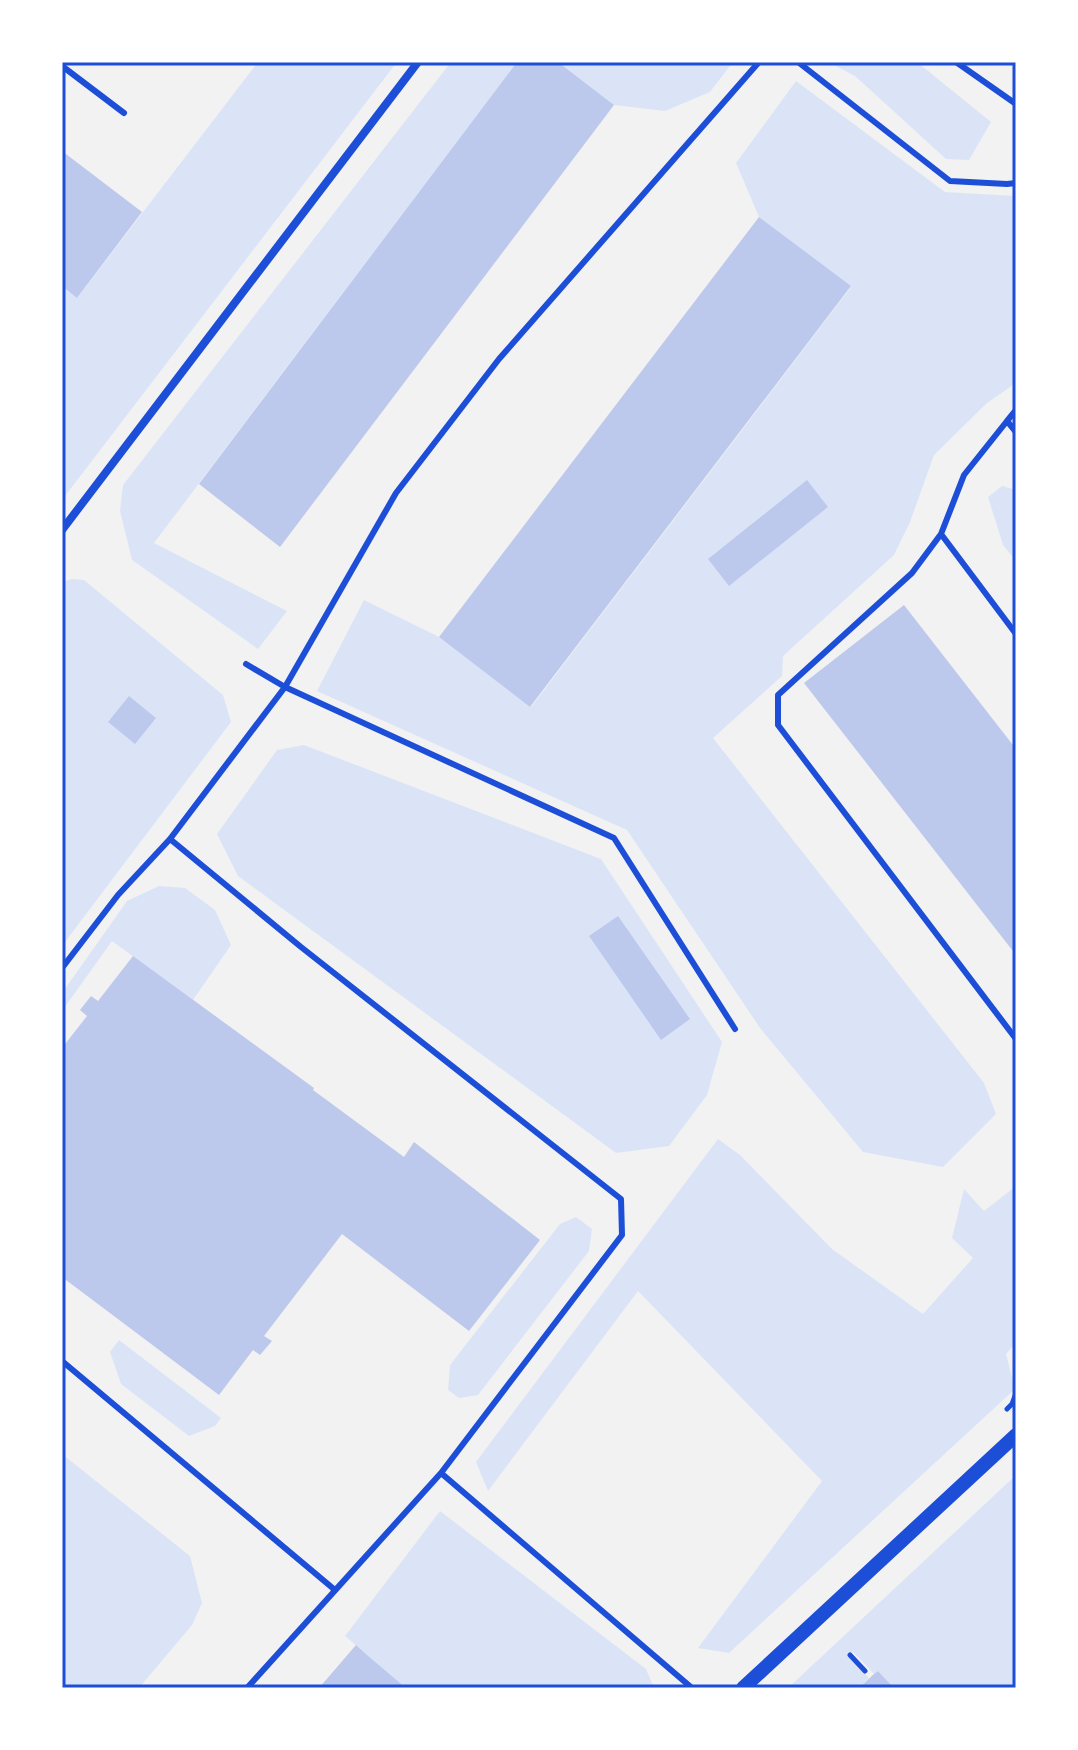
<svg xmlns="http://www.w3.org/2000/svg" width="1078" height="1750" font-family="Roboto,sans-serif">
	<rect width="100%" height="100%" fill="#f2f2f2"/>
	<path fill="#dbe4f7" d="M 258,62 L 397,62 L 62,500 L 62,286 L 78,297 Z
		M 451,62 L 517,62 L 154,543 L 287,611 L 258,649 L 132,560 L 120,511 L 123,485 Z
		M 558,62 L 733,62 L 710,92 L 665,111 L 614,105 Z
		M 828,62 L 917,62 L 991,122 L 969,160 L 946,159 L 855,76 Z
		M 796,81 L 945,192 L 1016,196 L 1016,383 L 987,403 L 934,455 L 910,522 L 894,555 L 783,656 L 782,676 L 713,738 L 984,1083 L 996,1114 L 943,1167 L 863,1152 L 760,1028 L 627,830 L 317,691 L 364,600 L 439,637 L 531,707 L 851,287 L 759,217 L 736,163 Z
		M 1002,486 L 1016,490 L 1016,561 L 1003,545 L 988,497 Z
		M 72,579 L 84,580 L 223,695 L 231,722 L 62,946 L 62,582 Z
		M 304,745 L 601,859 L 722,1042 L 707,1095 L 669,1146 L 616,1153 L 238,876 L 217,834 L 277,750 Z
		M 159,886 L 185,888 L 215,910 L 231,945 L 193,1000 L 112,941 L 62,1011 L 62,993 L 127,901 Z
		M 718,1139 L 740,1155 L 832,1249 L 923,1314 L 973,1258 L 952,1238 L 964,1189 L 984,1211 L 1016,1186 L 1016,1343 L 1006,1354 L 1015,1389 L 729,1653 L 698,1648 L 822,1481 L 638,1291 L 488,1491 L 476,1462 Z
		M 576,1217 L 592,1229 L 589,1251 L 478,1395 L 459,1398 L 448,1390 L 450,1365 L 560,1224 Z
		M 119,1340 L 221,1418 L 215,1426 L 189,1436 L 121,1384 L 110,1352 Z
		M 62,1454 L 190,1556 L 202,1603 L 192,1625 L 139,1688 L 62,1688 Z
		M 1016,1475 L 1016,1688 L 894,1688 L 878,1671 L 874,1674 L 853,1652 L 849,1657 L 869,1678 L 859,1688 L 788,1688 Z
		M 440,1511 L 646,1669 L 654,1688 L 406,1688 L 345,1636 Z"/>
	<path fill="#bdc9ec" d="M 517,62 L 558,62 L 614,105 L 280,547 L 199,484 Z
		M 62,151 L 142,212 L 77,298 L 62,286 Z
		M 759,217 L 851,286 L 530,707 L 439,637 Z
		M 807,480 L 828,507 L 729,586 L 708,559 Z
		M 904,605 L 1016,749 L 1016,955 L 804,683 Z
		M 129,696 L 156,718 L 135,744 L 108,722 Z
		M 618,916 L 690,1019 L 661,1040 L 589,936 Z
		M 133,956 L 314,1088 L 313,1090 L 404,1157 L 414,1142 L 540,1240 L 469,1331 L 342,1234 L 264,1336 L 272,1341 L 260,1355 L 253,1350 L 219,1395 L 62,1277 L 62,1048 L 87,1016 L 80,1010 L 91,996 L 98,1001 Z
		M 356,1645 L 366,1654 L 406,1688 L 319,1688 Z
		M 878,1671 L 894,1688 L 859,1688 L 874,1674 Z"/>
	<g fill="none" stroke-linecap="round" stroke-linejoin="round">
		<path stroke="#1d4ed8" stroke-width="5" d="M 1007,1409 L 1012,1404 L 1016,1393
			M 850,1655 L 865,1671"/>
		<path stroke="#1d4ed8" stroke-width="6" d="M 798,62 L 950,181 L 1007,184 L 1016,183
			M 956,62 L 1016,104
			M 62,66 L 124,113
			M 1016,410 L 1007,421 L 1016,432
			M 1007,421 L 964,475 L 941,534 L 1016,634
			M 941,534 L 912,573 L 778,695 L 778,725 L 1016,1039
			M 246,664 L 285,687 L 614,838 L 735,1029
			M 170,839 L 301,947 L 621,1199 L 622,1235 L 441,1473 L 692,1688
			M 62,968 L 118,895 L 170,839 L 285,687 L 396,493 L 499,359 L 759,62
			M 62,1361 L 335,1590
			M 247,1688 L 441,1473"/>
		<path stroke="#1d4ed8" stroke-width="8" d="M 62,530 L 418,62"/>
		<path stroke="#1d4ed8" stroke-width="14" d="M 743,1688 L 1016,1435"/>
	</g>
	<rect width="1078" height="1750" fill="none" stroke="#ffffff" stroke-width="128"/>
	<rect x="64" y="64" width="950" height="1622" fill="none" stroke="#1d4ed8" stroke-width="3"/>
</svg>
